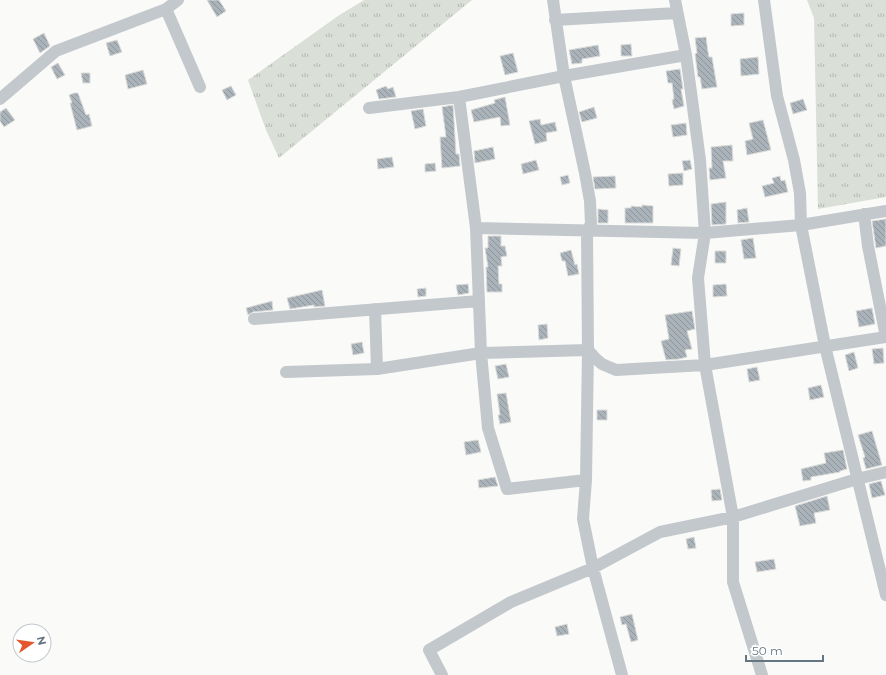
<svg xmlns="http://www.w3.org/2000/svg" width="886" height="675" font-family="Montserrat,sans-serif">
	<defs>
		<pattern id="grass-tufts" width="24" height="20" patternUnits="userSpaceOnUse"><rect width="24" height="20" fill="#dadfd7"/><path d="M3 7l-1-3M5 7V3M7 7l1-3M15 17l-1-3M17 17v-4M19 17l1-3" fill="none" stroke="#b4b9b4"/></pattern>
		<pattern id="building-back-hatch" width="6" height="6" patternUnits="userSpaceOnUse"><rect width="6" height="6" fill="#aab3b9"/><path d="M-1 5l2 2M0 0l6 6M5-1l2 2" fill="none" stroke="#8e969c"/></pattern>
	</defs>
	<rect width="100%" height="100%" fill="#fafaf8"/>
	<path fill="url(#grass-tufts)" d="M 364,0 L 472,0 L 279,158 L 266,130 L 248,80 L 338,16 Z
		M 807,0 L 886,0 L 886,197 L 818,209 L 814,18 Z"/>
	<path fill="url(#building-back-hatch)" stroke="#dcdcda" d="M 207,0 L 219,0 L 226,11 L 217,17 Z
		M 744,13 L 744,25 L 731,26 L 731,14 Z
		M 44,33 L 50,46 L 40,53 L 33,39 Z
		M 706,37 L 708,52 L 709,57 L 712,57 L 717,87 L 702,89 L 700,77 L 698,77 L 695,54 L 697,53 L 695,38 Z
		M 117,40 L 122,52 L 110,56 L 106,43 Z
		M 631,44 L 632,56 L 621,56 L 621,45 Z
		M 598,45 L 600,56 L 582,59 L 582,63 L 572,64 L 569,50 Z
		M 513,53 L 518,72 L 505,75 L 500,56 Z
		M 758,57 L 759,74 L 741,76 L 740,59 Z
		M 58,63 L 65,75 L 57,79 L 51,67 Z
		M 680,69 L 683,89 L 681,89 L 684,106 L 674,109 L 672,100 L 674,99 L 672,83 L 668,83 L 666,71 Z
		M 143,70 L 147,84 L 128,89 L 125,75 Z
		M 81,73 L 90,73 L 90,83 L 83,83 Z
		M 231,86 L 236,95 L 227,100 L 222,90 Z
		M 386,86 L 388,89 L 393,87 L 396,97 L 379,99 L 376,90 Z
		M 74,93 L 78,93 L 86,115 L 89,114 L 92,126 L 77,130 L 70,103 L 72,103 L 69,95 Z
		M 505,97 L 510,125 L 501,126 L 500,117 L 474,122 L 471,110 L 495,103 L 494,100 Z
		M 803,99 L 807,110 L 793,114 L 790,103 Z
		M 453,105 L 456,154 L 459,154 L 460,166 L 442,168 L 440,137 L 446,137 L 442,107 Z
		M 594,107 L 597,118 L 582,122 L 579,112 Z
		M 6,108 L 15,120 L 4,127 L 0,121 L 0,112 Z
		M 423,109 L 426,126 L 415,129 L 411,111 Z
		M 540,119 L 541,125 L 555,122 L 557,131 L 546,133 L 547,141 L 535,144 L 529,121 Z
		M 763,120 L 771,150 L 747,155 L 745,141 L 753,139 L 749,123 Z
		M 686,123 L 687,135 L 673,137 L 671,125 Z
		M 732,145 L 733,161 L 723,161 L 726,178 L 710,180 L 709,168 L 712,168 L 711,147 Z
		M 493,147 L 495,159 L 475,163 L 474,151 Z
		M 392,157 L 394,167 L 378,169 L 377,159 Z
		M 536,160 L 539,170 L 523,174 L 521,164 Z
		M 690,160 L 692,169 L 684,171 L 682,161 Z
		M 435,163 L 436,171 L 425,172 L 425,164 Z
		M 683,173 L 683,185 L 669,186 L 668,174 Z
		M 568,175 L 570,183 L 562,185 L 560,177 Z
		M 615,176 L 616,188 L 595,189 L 593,177 Z
		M 780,176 L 781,181 L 785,180 L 788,192 L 765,197 L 762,186 L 774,183 L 772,178 Z
		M 726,202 L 726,224 L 712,225 L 711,204 Z
		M 642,205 L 653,206 L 653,223 L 625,223 L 625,208 L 631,208 L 631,206 L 642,207 Z
		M 747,208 L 749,222 L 738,223 L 737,210 Z
		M 598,209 L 608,210 L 608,223 L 598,223 Z
		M 886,219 L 886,246 L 876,248 L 872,221 Z
		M 488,236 L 501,236 L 501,246 L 505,246 L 507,256 L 501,257 L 502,266 L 498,266 L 499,284 L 502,284 L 502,292 L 487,292 L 486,267 L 488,267 L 485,248 L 488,248 Z
		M 753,238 L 756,258 L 744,259 L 741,240 Z
		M 673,248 L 681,249 L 679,266 L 671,265 Z
		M 571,250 L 575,265 L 577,264 L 579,274 L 568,276 L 565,261 L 562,261 L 560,253 Z
		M 715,251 L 726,251 L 726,263 L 715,263 Z
		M 468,284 L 469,293 L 458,295 L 456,285 Z
		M 726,284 L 727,296 L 713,297 L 713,285 Z
		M 426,288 L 426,296 L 418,297 L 417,289 Z
		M 322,290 L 325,306 L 314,307 L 314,305 L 290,309 L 287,298 Z
		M 272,301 L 273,310 L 253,312 L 248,315 L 246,308 Z
		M 872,308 L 875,324 L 859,327 L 856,311 Z
		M 692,311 L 695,329 L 687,331 L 692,349 L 685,350 L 687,357 L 679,359 L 666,360 L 661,341 L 669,339 L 665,315 Z
		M 547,324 L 548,338 L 539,340 L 538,325 Z
		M 362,342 L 364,353 L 353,355 L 351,344 Z
		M 883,348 L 884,363 L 874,364 L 872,349 Z
		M 854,352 L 858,368 L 849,371 L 845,355 Z
		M 506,364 L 509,377 L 498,379 L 495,366 Z
		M 757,367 L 760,380 L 749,382 L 747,369 Z
		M 821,385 L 824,397 L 810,400 L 808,388 Z
		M 506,393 L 511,422 L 500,424 L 498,415 L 500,415 L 497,394 Z
		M 597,410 L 607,410 L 607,420 L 597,420 Z
		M 872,431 L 882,465 L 866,469 L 863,458 L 865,457 L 858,435 Z
		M 478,440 L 481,452 L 466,455 L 464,442 Z
		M 843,450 L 847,469 L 840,471 L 840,472 L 811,477 L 811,480 L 803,481 L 801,469 L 826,463 L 824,453 Z
		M 495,477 L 498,486 L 479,488 L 478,480 Z
		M 881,481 L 885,495 L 872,498 L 869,484 Z
		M 720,489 L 722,500 L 712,501 L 711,490 Z
		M 827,496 L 830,510 L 814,513 L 816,523 L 800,526 L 795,506 Z
		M 694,537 L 696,548 L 688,549 L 686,539 Z
		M 774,559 L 776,569 L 757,572 L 755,562 Z
		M 632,614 L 638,640 L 631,642 L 626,624 L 622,625 L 620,617 Z
		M 567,624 L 569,634 L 557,636 L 555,627 Z"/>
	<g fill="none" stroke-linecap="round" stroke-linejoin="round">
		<path stroke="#c3c8cc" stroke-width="12" d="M 553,0 L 564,76 L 585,173 L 590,201 L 591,224 L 587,231 L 588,350 L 586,480 L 583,519 L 593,568 L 622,675
			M 675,0 L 686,55 L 700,160 L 705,233 L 698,278 L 705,365 L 733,517 L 733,582 L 762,675
			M 764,0 L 777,96 L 794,160 L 800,193 L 801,225 L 825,346 L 886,595
			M 166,9 L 200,87
			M 555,20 L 677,13
			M 459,97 L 476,228 L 481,353 L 488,428 L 507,489 L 586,480
			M 0,99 L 56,51 L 166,9 L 178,0
			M 369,108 L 459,97 L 564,76 L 686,55
			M 864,214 L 868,246 L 886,337
			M 476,228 L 705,233 L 801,225 L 886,211
			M 375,309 L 377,369
			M 254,319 L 479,301
			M 286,372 L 377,369 L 481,353 L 588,350 L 595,358 L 602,364 L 616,370 L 705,365 L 886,337
			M 442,675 L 429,650 L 511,602 L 593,568 L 660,532 L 733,517 L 857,479 L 886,472"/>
	</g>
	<g transform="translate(32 643) rotate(77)"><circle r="19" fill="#ffffff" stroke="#c1c8cd"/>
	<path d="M0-3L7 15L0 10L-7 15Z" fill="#e4572e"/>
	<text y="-6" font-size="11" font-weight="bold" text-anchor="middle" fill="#657683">N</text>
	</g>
	<path d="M746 655v6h77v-6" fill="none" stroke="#657683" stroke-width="2"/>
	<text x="752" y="655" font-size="12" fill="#657683" stroke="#ffffff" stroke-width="3" paint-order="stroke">50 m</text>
</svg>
